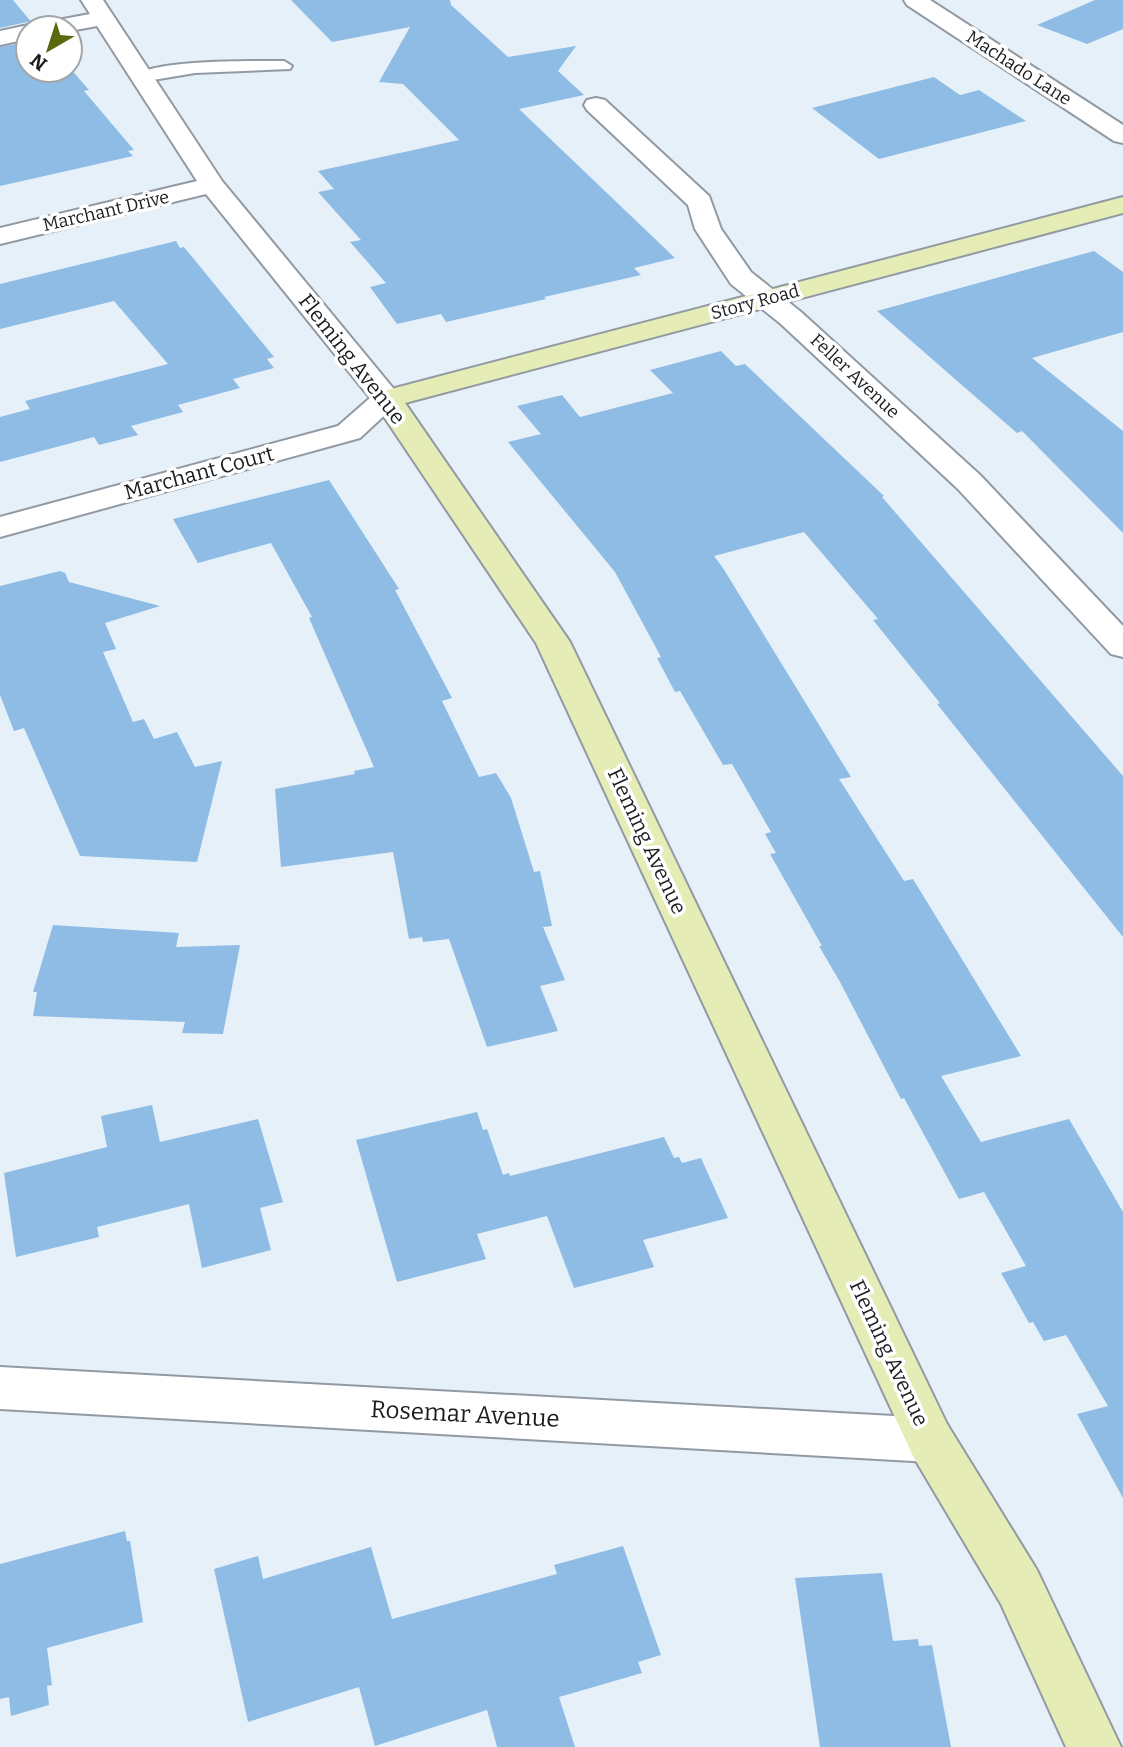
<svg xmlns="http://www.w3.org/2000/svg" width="1123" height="1747" font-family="Bitter,serif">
	<rect width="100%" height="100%" fill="#e6f0f9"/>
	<path fill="#8ebce5" d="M 0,0 L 13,0 L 33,24 L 27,22 L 0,28 Z
		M 291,0 L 450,0 L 451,5 L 508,57 L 576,46 L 558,71 L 584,95 L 519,109 L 675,258 L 634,268 L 641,275 L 544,297 L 546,299 L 446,322 L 441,314 L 397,324 L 370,287 L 386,283 L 350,242 L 361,240 L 318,192 L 334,189 L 318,171 L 459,140 L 403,84 L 379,82 L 410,27 L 332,42 Z
		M 1095,0 L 1123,0 L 1123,29 L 1087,44 L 1037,25 Z
		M 28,42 L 28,70 L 70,70 L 70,68 L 89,90 L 84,91 L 134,150 L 128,151 L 133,156 L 0,186 L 0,47 Z
		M 934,77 L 960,95 L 979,90 L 1026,121 L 879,159 L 812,108 Z
		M 176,241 L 180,248 L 184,247 L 274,357 L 267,359 L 274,368 L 233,379 L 240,388 L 178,405 L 183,412 L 131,426 L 138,435 L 99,445 L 94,437 L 0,462 L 0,417 L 30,409 L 25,401 L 168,364 L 114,301 L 0,329 L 0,284 Z
		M 1094,251 L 1123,272 L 1123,332 L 1032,358 L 1123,431 L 1123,533 L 1022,431 L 1017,433 L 1002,420 L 877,311 Z
		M 721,351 L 736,366 L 745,364 L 884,496 L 882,497 L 1123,776 L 1123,937 L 937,704 L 940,703 L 873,620 L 878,619 L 804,532 L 714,556 L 723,568 L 851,777 L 839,779 L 904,881 L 913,879 L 1021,1056 L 941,1076 L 981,1142 L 1069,1119 L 1123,1212 L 1123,1498 L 1077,1414 L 1108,1406 L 1066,1335 L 1044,1341 L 1033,1322 L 1029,1323 L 1001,1273 L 1026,1266 L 984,1192 L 959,1199 L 904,1098 L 901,1099 L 840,982 L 819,946 L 822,946 L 770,854 L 776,853 L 765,834 L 771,832 L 732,764 L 723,765 L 680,691 L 675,692 L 657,658 L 661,657 L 615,572 L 508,442 L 541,434 L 517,406 L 562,395 L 580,417 L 673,393 L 650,370 Z
		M 329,480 L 399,589 L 395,590 L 452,698 L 442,701 L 479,777 L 496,773 L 511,798 L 534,872 L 540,871 L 552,926 L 543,927 L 565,980 L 540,986 L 558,1031 L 487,1047 L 449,939 L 423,942 L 422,937 L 409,939 L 393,852 L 281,867 L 275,789 L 355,774 L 354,771 L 374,767 L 309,618 L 312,617 L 271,543 L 198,563 L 173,519 Z
		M 60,571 L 65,573 L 69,582 L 160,606 L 105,623 L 116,649 L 103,652 L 133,722 L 144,719 L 154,739 L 177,732 L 195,767 L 222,761 L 197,862 L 80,856 L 24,728 L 14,731 L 0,695 L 0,586 Z
		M 53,925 L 179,933 L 176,947 L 240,945 L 223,1034 L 182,1033 L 185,1022 L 33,1016 L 37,992 L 33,992 Z
		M 152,1105 L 160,1142 L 258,1119 L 283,1202 L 260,1208 L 271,1250 L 202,1268 L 189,1204 L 97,1227 L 99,1237 L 16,1257 L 4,1173 L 107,1147 L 101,1116 Z
		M 477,1112 L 483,1130 L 487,1129 L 503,1175 L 509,1173 L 510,1176 L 664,1137 L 674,1158 L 679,1157 L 682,1163 L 701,1158 L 728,1218 L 643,1240 L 654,1267 L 574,1288 L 547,1216 L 477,1234 L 486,1259 L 397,1282 L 356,1140 Z
		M 125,1531 L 127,1541 L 130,1541 L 143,1622 L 47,1648 L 52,1685 L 47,1686 L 49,1705 L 11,1716 L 9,1697 L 0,1699 L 0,1564 Z
		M 623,1546 L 661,1655 L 638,1662 L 642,1673 L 559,1697 L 575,1747 L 497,1747 L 487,1710 L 375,1746 L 359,1687 L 248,1722 L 214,1569 L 258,1556 L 263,1579 L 371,1547 L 392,1619 L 557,1574 L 554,1565 Z
		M 882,1573 L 893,1641 L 918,1639 L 919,1646 L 932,1645 L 951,1747 L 820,1747 L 795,1578 Z"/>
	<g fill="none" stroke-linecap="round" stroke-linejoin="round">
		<defs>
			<path id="lane" d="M 284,61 L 292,66 L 290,69 L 195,73 L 141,82 L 133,77 C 151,59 256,61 284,61 Z"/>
			<path id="street" d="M 81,0 L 103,0 L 222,181 L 402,399 L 360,438 L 0,537 L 0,517 L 338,426 L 370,398 L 206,194 L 0,244 L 0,228 L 197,181 L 97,26 L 70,31 L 70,28 L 39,28 L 42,23 L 90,14 Z
				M 904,0 L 930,0 L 1123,125 L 1123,143 L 1114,141 L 907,5 Z
				M 28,25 L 37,28 L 28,28 L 28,39 L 0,45 L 0,31 Z
				M 596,98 L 605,100 L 709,196 L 721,229 L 751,272 L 801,312 L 980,475 L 1123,626 L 1123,657 L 1111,654 L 958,489 L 781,324 L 731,284 L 695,229 L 688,205 L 587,110 L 584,105 L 587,100 Z
				M 0,1367 L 930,1418 L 947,1424 L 954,1440 L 947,1456 L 930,1462 L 0,1409 Z"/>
			<path id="secondary" d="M 1123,197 L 1123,213 L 405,403 L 570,642 L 947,1424 L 1037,1570 L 1121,1747 L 1066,1747 L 1001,1604 L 913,1456 L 536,643 L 372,399 L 376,393 Z"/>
		</defs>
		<use href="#lane" stroke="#919aa3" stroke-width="4"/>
		<use href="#street" stroke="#919aa3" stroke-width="4"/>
		<use href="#secondary" stroke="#919aa3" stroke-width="4"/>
		<use href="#lane" fill="#fff" fill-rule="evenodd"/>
		<use href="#street" fill="#fff" fill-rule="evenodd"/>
		<use href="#secondary" fill="#e5ecb6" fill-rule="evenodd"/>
	</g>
	<g text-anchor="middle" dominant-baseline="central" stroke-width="7" stroke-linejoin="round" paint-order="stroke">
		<g font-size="18" fill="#191d20" stroke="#fff">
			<text transform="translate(1019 68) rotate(33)">Machado Lane</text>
			<text transform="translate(106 211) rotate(-13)">Marchant Drive</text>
			<text transform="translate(755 302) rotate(-15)">Story Road</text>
			<text transform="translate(855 376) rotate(43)">Feller Avenue</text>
		</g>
		<g font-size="21" fill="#191d20" stroke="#fff">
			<text transform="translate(352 359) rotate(52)">Fleming Avenue</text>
			<text transform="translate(199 473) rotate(-15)">Marchant Court</text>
			<text transform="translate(647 841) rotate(65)">Fleming Avenue</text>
			<text transform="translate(889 1353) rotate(65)">Fleming Avenue</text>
		</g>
		<g font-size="24" fill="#191d20" stroke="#fff">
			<text transform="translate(465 1414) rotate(3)">Rosemar Avenue</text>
		</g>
	</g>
	<g transform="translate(49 49) rotate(219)"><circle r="33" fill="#ffffff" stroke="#a3a5a6" stroke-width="2"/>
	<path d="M0-5L12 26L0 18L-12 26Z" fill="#5a680f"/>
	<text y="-10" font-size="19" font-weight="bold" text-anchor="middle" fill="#191d20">N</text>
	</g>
</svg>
